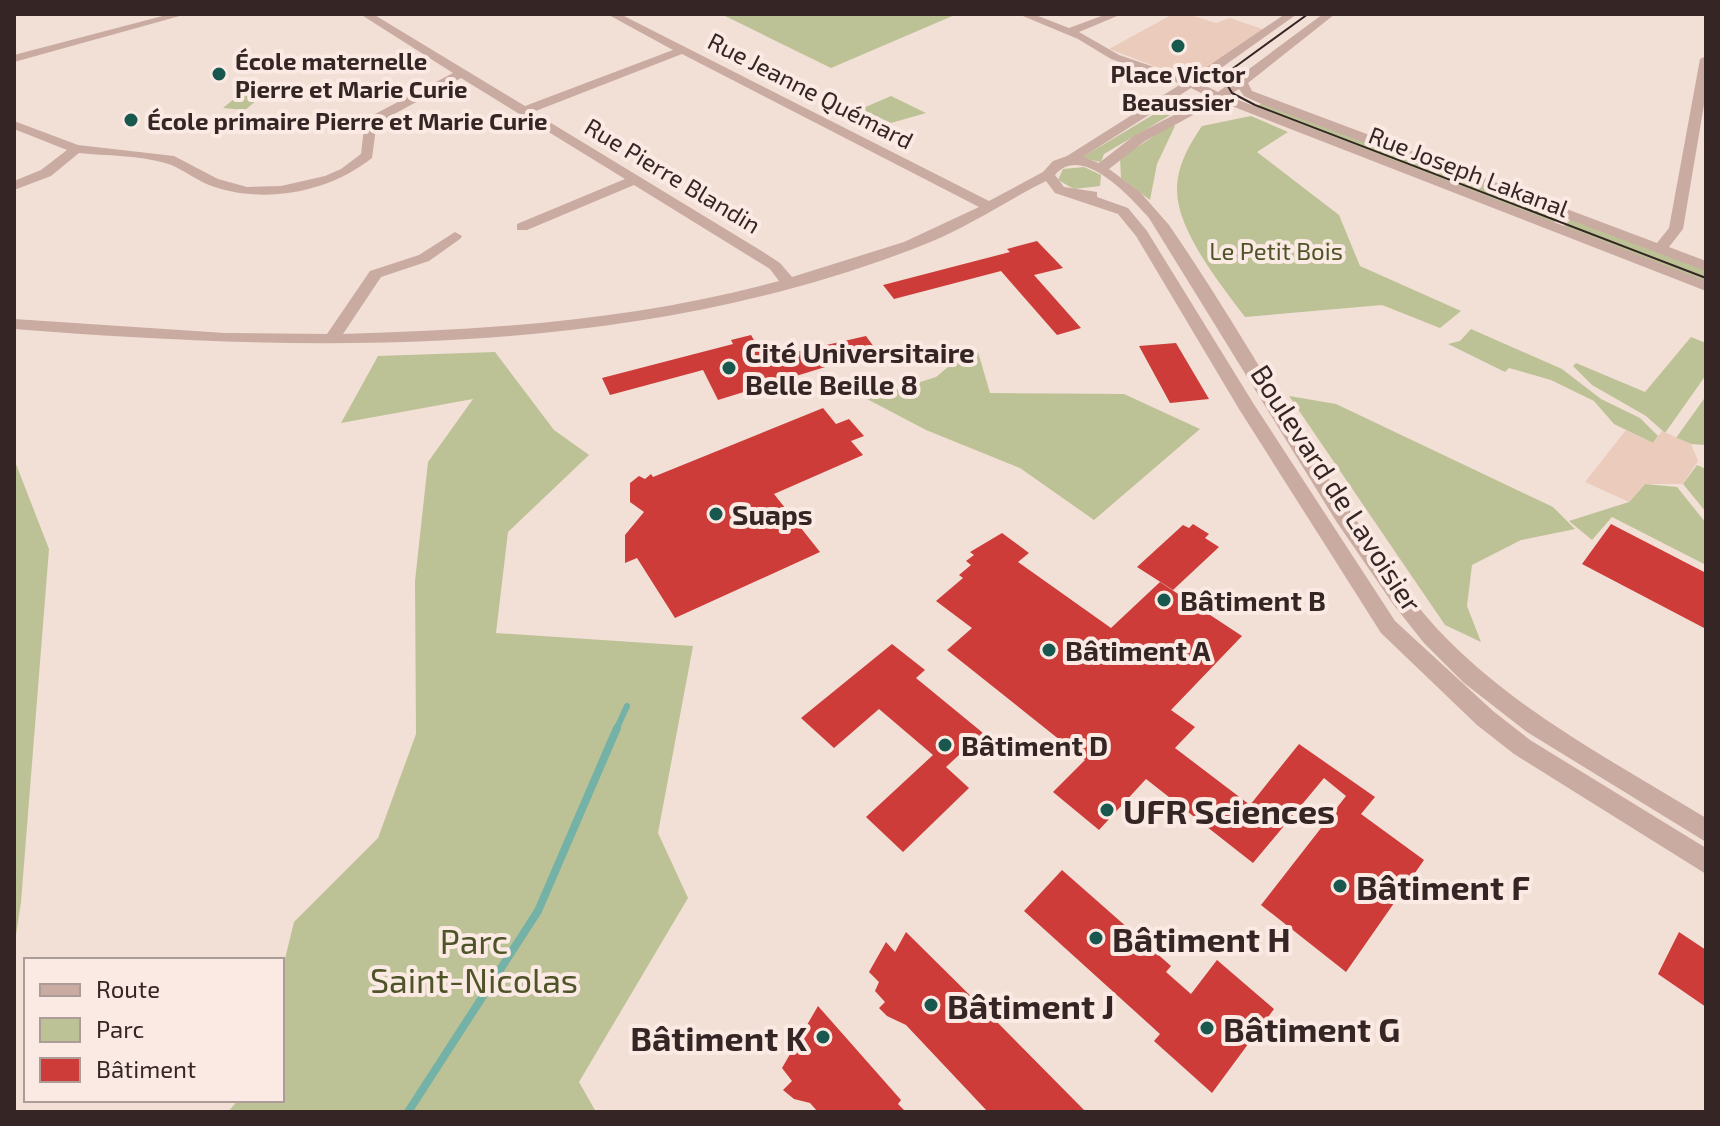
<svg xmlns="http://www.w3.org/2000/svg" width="1720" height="1126" font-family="'Exo 2',sans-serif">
	<rect width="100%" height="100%" fill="#f2dfd6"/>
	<path fill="#bdc296" d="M 721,14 L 957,14 L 831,68 Z
		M 251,85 L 273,87 L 245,110 L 223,108 Z
		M 891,96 L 926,113 L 891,123 L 861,109 Z
		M 1264,102 L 1561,215 L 1553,224 L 1254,108 Z
		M 1171,104 L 1182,108 L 1104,154 L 1101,162 L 1081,158 Z
		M 1251,116 L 1288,132 L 1257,152 L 1339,215 L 1360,266 L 1461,311 L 1440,328 L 1382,305 L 1245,317 C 1221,285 1177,231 1177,190 C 1177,166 1189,145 1202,126 Z
		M 1173,124 L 1175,126 L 1157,164 L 1150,200 L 1121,178 L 1120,158 Z
		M 1084,167 L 1101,175 L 1100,186 L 1074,189 L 1058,180 L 1063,169 Z
		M 1571,219 L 1706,270 L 1706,283 L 1563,227 Z
		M 1471,329 L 1562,369 L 1601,399 L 1640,418 L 1658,436 L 1653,443 L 1614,424 L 1594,401 L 1551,380 L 1509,368 L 1505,372 L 1448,344 L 1460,341 Z
		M 1691,337 L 1706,343 L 1706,375 L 1665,433 L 1646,416 L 1592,385 L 1573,366 L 1576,363 L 1645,392 Z
		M 495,352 L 554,430 L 589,455 L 508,532 L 496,633 L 693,646 L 658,833 L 688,898 L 579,1082 L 596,1112 L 228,1112 L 238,1100 L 282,1100 L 282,971 L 294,922 L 378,838 L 416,734 L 415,581 L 428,462 L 473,399 L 341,423 L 378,356 Z
		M 978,352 L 990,393 L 1124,394 L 1200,429 L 1094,520 L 1020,468 L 926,430 L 867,399 L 936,377 L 954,362 Z
		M 1289,396 L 1336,404 L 1553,507 L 1575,529 L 1521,540 L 1472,565 L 1467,606 L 1481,642 L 1445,625 Z
		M 1706,396 L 1706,445 L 1691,444 L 1676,438 Z
		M 14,459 L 49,549 L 21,902 L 14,948 Z
		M 1697,465 L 1706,469 L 1706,512 L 1683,484 Z
		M 1645,484 L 1677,487 L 1706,523 L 1706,565 L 1612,517 L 1592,540 L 1569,521 L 1629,502 Z"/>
	<path fill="#ebccbc" d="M 1173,14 L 1187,14 L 1216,23 L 1230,18 L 1265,30 L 1201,74 L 1186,78 L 1109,49 Z
		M 1626,430 L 1653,443 L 1662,431 L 1691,444 L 1698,461 L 1683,484 L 1645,484 L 1629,502 L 1585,482 Z"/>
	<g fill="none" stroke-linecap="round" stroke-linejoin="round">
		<path stroke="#74b1a6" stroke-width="6" d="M 616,730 L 627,706"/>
		<path stroke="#74b1a6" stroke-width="8" d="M 408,1112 L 538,911 L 617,728"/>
	</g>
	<path fill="#cd3c39" d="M 1037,241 L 1063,268 L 1034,275 L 1081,328 L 1057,335 L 1001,271 L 894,299 L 883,285 L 1010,252 L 1007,249 Z
		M 751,335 L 765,359 L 866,336 L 877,351 L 718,400 L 703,370 L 610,395 L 602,378 L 733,344 L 731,340 Z
		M 1176,343 L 1209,399 L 1170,403 L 1139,346 Z
		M 823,408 L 836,424 L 849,419 L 864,436 L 851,441 L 863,455 L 774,494 L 820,552 L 675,618 L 637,558 L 625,563 L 625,535 L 644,512 L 630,502 L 630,483 L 639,476 L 645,479 L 651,474 L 653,477 Z
		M 1193,524 L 1209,534 L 1205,538 L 1219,547 L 1173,590 L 1137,567 L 1183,525 L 1189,528 Z
		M 1611,524 L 1706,573 L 1706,629 L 1582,564 Z
		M 1002,533 L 1029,553 L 1018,562 L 1111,628 L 1160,582 L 1242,636 L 1171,710 L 1195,727 L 1175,748 L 1250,805 L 1299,744 L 1375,797 L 1361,814 L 1424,860 L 1346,972 L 1261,905 L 1346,796 L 1324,778 L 1253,863 L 1146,779 L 1099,830 L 1053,792 L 1085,760 L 947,650 L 972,628 L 936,601 L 963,578 L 959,575 L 971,565 L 966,561 L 974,555 L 970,552 Z
		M 892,644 L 925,670 L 916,678 L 983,733 L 946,767 L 969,788 L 903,852 L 866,817 L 933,755 L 879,709 L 834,748 L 801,718 Z
		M 1062,870 L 1171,966 L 1166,972 L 1191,994 L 1217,960 L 1274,1009 L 1212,1093 L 1154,1041 L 1160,1034 L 1024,911 Z
		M 906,932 L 998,1023 L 1086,1112 L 988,1112 L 906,1025 L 887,1016 L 879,1008 L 885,1002 L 875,991 L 879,982 L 869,972 L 886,942 L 895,952 Z
		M 1679,932 L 1706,950 L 1706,1007 L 1658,974 Z
		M 818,1006 L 901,1100 L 898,1104 L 906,1112 L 818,1112 L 810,1103 L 794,1099 L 783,1090 L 792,1081 L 782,1068 Z"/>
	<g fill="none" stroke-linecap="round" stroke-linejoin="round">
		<path fill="#caaba2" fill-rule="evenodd" d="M 170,14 L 187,14 L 14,62 L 14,55 Z
			M 360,14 L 373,14 L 525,106 L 673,50 L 607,14 L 620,14 L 989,201 L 1043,172 L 1053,161 L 1067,156 L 1181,84 L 1111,59 L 1078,39 L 1018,14 L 1033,14 L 1069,28 L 1107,14 L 1122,14 L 1079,32 L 1119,55 L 1189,79 L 1285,14 L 1297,14 L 1200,83 L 1218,92 L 1323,14 L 1335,14 L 1248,83 L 1252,91 L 1657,243 L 1669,228 L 1700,59 L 1706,56 L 1706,93 L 1683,229 L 1669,247 L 1706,261 L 1706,271 L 1259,103 L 1244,96 L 1239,89 L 1228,96 L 1706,281 L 1706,291 L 1219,101 L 1145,141 L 1109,169 L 1140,192 L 1169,225 C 1236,322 1292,426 1358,523 C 1386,564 1415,608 1451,643 C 1525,716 1618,764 1706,818 L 1706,842 L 1527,732 L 1464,683 L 1424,643 L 1393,604 L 1336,521 L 1149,218 C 1130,197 1082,143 1055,175 L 1064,187 L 1097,192 L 1097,197 L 1128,208 L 1147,231 L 1255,406 L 1395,621 L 1493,711 L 1530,740 L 1706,848 L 1706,874 L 1514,754 L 1477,725 L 1381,633 L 1239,409 L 1136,236 L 1118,214 L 1055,193 L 1046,181 C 1006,201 970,226 928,243 C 638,359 320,353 14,329 L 14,319 L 225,333 L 327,334 L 370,271 L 419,255 L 455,232 L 462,236 L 460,239 L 429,261 L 381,277 L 343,334 C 490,330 637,320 779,281 L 770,269 L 634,185 L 527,230 L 517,230 L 517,224 L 625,179 L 461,78 L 383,120 L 376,128 L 372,158 C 328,193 262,205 209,185 C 194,179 180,167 165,163 C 138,155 106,156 79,153 L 51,176 L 14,190 L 14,181 L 41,170 L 67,150 L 14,129 L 14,121 L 78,145 L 174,156 L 218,179 L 247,187 L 281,186 L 325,176 L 341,169 L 361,154 L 364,128 L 375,114 L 453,73 ZM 682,54 L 979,207 L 904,242 L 792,277 L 780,263 L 760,250 L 533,112 ZM 1191,88 L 1209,97 L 1135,135 L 1099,163 L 1083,157 Z"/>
		<path stroke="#352625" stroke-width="2" d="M 1308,14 L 1228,72 L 1225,81 L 1232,93 L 1255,105 L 1706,278"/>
	</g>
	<g fill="#18584e" stroke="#faeae3" stroke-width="3">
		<circle cx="1178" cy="46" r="8"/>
		<circle cx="219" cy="74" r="8"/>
		<circle cx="131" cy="120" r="8"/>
		<circle cx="729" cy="368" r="8"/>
		<circle cx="716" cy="514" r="8"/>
		<circle cx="1164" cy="600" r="8"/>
		<circle cx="1049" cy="650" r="8"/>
		<circle cx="945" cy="745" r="8"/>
		<circle cx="1107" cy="810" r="8"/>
		<circle cx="1340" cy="886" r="8"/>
		<circle cx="1096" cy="938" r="8"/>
		<circle cx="931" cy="1005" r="8"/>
		<circle cx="1207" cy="1028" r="8"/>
		<circle cx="823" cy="1037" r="8"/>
	</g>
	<g text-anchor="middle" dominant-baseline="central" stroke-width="8" stroke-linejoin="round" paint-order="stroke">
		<g font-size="24" font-weight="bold" fill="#352625" stroke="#faeae3" text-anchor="start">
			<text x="235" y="60">École maternelle<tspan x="235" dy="28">Pierre et Marie Curie</tspan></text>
			<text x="1178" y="73" text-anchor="middle">Place Victor<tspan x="1178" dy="28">Beaussier</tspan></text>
			<text x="147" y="120">École primaire Pierre et Marie Curie</text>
		</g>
		<g font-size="24" fill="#352625" stroke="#faeae3">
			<text transform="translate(811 90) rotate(27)">Rue Jeanne Quémard</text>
			<text transform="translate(1469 171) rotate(21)">Rue Joseph Lakanal</text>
			<text transform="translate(673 175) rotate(31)">Rue Pierre Blandin</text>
		</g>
		<g font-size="24" fill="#4e5427" stroke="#faeae3">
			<text x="1276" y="250">Le Petit Bois</text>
		</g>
		<g font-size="28" font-weight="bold" fill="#352625" stroke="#faeae3" text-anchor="start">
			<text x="745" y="352">Cité Universitaire<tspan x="745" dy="32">Belle Beille 8</tspan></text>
			<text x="732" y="514">Suaps</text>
			<text x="1180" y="600">Bâtiment B</text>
			<text x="1065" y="650">Bâtiment A</text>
			<text x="961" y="745">Bâtiment D</text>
		</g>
		<g font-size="28" fill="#352625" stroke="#faeae3">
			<text transform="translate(1337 488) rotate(57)">Boulevard de Lavoisier</text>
		</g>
		<g font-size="34" font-weight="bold" fill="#352625" stroke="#faeae3" text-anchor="start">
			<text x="1123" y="810">UFR Sciences</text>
			<text x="1356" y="886">Bâtiment F</text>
			<text x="1112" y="938">Bâtiment H</text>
			<text x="947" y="1005">Bâtiment J</text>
			<text x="1223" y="1028">Bâtiment G</text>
			<text x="807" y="1037" text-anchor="end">Bâtiment K</text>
		</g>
		<g font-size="34" fill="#4e5427" stroke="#faeae3">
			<text x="474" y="940">Parc<tspan x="474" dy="39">Saint-Nicolas</tspan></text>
		</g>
	</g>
	<rect width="1720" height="1126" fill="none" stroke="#352625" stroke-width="32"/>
	<rect x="24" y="958" width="260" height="144" fill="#faeae3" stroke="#ab9c97" stroke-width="2"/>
	<rect x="40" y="984" width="40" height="12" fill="#caaba2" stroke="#ab9c97" stroke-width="2"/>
	<text x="96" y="998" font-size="24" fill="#352625">Route</text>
	<rect x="40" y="1018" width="40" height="24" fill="#bdc296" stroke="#ab9c97" stroke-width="2"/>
	<text x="96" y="1038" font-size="24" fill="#352625">Parc</text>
	<rect x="40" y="1058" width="40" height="24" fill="#cd3c39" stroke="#ab9c97" stroke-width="2"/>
	<text x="96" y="1078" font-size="24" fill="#352625">Bâtiment</text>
</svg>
